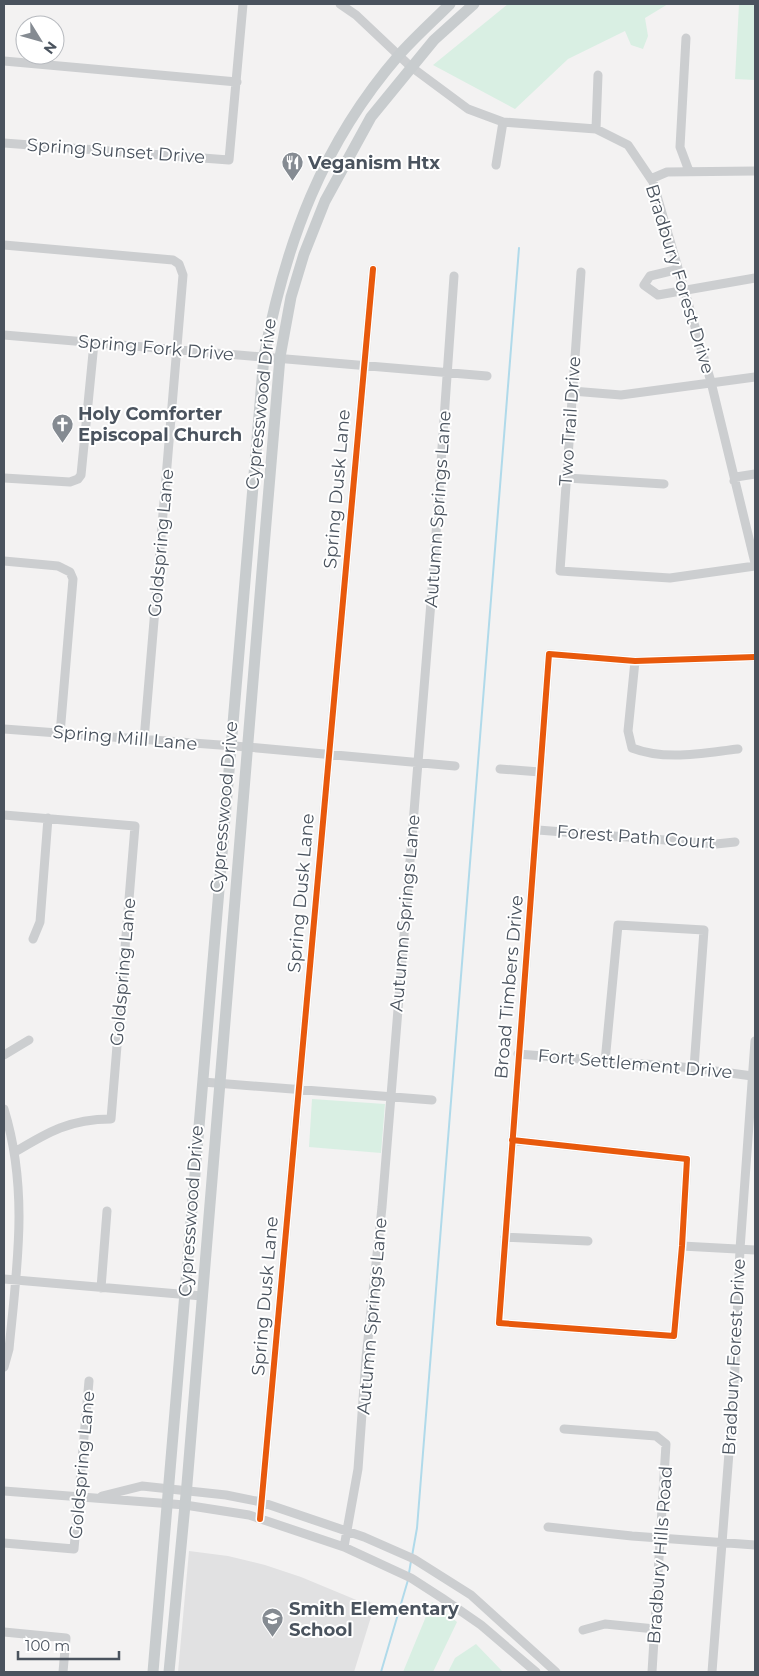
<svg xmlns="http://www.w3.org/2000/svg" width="759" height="1676" font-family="Montserrat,sans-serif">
	<rect width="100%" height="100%" fill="#f3f2f2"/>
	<path fill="#e1e1e2" d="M 189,1551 L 228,1556 L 265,1565 L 301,1577 L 354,1599 L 362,1602 L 363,1599 L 375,1604 L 354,1672 L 178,1672 Z"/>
	<path fill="#d9efe3" d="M 508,4 L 668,4 L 645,18 L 648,36 L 643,49 L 631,45 L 625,31 L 568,59 L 515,109 L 433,65 Z
		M 739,4 L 755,4 L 755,80 L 735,79 Z
		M 312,1099 L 385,1104 L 381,1153 L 309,1147 Z
		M 432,1602 L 457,1622 L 433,1672 L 403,1672 Z
		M 476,1644 L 503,1672 L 448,1672 L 455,1658 Z"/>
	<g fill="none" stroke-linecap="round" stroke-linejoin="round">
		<path stroke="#b0daea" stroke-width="2" d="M 412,1556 L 417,1528 L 519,248
			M 409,1573 L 411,1561
			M 381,1672 L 408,1580"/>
		<path stroke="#ccced0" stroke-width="9" d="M 340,4 L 356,15 L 410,66 L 468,109 L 503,122 L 596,129 L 628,145 L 653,182 L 711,382 L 755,563
			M 686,38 L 680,147 L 689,171
			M 4,61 L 237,82
			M 596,129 L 598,75
			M 4,143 L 229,160 L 243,4
			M 496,165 L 503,122
			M 653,182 L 653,178 L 667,172 L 755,171
			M 4,245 L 173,260 L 179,264 L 183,275 L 144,740
			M 581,272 L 560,571 L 670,578 L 755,566
			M 680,272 L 675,270 L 650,276 L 644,285 L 658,295 L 755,278
			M 4,335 L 487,376
			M 572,391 L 621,395 L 755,377
			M 566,475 L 567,478 L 664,484
			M 4,478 L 70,482 L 78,479 L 81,475 L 94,343
			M 734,481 L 736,477 L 755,474
			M 4,561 L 58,566 L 70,572 L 73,579 L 60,734
			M 635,661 L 628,731 L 632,748 C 666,761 703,753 738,749
			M 4,729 L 247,747 L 455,766
			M 500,769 L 540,772
			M 4,815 L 135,826 L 111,1119 C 70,1119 48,1132 15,1152
			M 538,830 L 716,844 L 735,842
			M 33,939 L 40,922 L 48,818
			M 518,1054 L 694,1068 L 752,1076
			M 4,1055 L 29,1040
			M 605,1062 L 618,925 L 704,930 L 694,1068
			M 203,1082 L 432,1100
			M 4,1109 C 29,1190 17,1267 9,1349 L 4,1367
			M 512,1140 L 687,1159 L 682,1246 L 674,1336 L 499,1323 L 549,654 L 635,661 L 755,657
			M 505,1237 L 588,1241
			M 682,1246 L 755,1250
			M 4,1279 L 202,1296
			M 101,1288 L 107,1211
			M 564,1429 L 656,1436 L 666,1444 L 652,1672
			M 4,1491 L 185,1505 L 249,1515 L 344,1547 L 411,1578 L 442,1598 L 481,1625 L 536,1672
			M 102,1496 L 142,1486 L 226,1495 L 261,1502 L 364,1537 L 414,1559 L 471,1595 L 556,1672
			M 260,1519 L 373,269
			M 548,1527 L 632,1536 L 755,1545
			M 4,1543 L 74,1549 L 89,1381
			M 344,1547 L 358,1469 L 366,1358 L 382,1207 L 433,577 L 454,276
			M 583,1630 L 605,1624 L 655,1629
			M 4,1632 L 66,1638 L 63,1672
			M 712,1672 L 734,1388 L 740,1249 L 755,1041"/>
		<path stroke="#c8ccce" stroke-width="11" d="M 153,1672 L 264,356 C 286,242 322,144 399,55 C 415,37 433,21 450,4
			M 169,1672 L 187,1484 L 264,547 L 280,357 L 291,297 L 304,254 L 325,201 L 371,117 L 434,40 L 474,4"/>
		<defs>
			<path id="cycleway" d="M 512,1140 L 687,1159 L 682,1246 L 674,1336 L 499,1323 L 549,654 L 635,661 L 755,657
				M 260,1519 L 373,269"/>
		</defs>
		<use href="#cycleway" stroke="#fff" stroke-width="9"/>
		<use href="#cycleway" stroke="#e8590c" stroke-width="6"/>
	</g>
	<defs>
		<symbol id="restaurant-pin" viewBox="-11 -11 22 30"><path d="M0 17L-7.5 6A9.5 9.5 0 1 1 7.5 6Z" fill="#858b92" stroke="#fff"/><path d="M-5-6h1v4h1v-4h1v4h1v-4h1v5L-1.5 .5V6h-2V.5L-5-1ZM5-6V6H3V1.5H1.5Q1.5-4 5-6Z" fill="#fff"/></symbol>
		<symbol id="church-pin" viewBox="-11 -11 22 30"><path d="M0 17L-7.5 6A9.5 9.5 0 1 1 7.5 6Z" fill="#858b92" stroke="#fff"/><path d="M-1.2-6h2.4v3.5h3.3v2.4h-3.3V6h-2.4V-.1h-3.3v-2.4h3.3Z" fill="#fff"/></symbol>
		<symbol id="school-pin" viewBox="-11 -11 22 30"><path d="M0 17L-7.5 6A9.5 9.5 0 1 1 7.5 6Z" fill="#858b92" stroke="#fff"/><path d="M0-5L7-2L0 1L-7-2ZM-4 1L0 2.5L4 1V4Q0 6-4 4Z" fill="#fff"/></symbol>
	</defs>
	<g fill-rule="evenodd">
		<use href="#restaurant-pin" x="280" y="150" width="25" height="34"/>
		<use href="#church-pin" x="50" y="412" width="25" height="34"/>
		<use href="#school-pin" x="260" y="1606" width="25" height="34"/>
	</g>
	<g text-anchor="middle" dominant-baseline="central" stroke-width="4" stroke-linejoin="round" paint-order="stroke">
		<g font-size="18" fill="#4a535e" stroke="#fff">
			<text transform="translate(116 151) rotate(4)">Spring Sunset Drive</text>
			<text transform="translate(680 279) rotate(73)">Bradbury Forest Drive</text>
			<text transform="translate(156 348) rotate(5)">Spring Fork Drive</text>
			<text transform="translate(261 404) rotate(-84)">Cypresswood Drive</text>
			<text transform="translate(570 421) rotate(-86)">Two Trail Drive</text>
			<text transform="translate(337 489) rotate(-85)">Spring Dusk Lane</text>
			<text transform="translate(438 509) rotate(-86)">Autumn Springs Lane</text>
			<text transform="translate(161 543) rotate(-85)">Goldspring Lane</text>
			<text transform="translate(125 738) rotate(5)">Spring Mill Lane</text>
			<text transform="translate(224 807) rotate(-85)">Cypresswood Drive</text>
			<text transform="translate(636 837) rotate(4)">Forest Path Court</text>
			<text transform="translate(301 893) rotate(-85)">Spring Dusk Lane</text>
			<text transform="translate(405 913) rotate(-85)">Autumn Springs Lane</text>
			<text transform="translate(123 972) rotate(-85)">Goldspring Lane</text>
			<text transform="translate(509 987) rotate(-85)">Broad Timbers Drive</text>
			<text transform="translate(635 1064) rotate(5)">Fort Settlement Drive</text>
			<text transform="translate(191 1211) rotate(-86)">Cypresswood Drive</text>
			<text transform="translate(265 1296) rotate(-85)">Spring Dusk Lane</text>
			<text transform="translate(372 1316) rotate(-85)">Autumn Springs Lane</text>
			<text transform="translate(734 1357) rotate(-87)">Bradbury Forest Drive</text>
			<text transform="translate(82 1465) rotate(-85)">Goldspring Lane</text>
			<text transform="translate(660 1555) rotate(-86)">Bradbury Hills Road</text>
		</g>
		<g font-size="18" font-weight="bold" fill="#4a535e" stroke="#fff" text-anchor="start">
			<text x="308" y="163">Veganism Htx</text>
			<text x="78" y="414">Holy Comforter<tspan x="78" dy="21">Episcopal Church</tspan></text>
			<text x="289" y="1609">Smith Elementary<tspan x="289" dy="21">School</tspan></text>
		</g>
	</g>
	<rect width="759" height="1676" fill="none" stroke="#4a535e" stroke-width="10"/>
	<g transform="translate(40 40) rotate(127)"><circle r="24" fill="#ffffff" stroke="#b7babf"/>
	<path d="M0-4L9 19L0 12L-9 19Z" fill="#858b92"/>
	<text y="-8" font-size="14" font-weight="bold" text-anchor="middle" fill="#4a535e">N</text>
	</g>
	<path d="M18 1651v8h101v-8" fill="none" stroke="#4a535e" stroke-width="2.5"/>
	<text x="25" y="1651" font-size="15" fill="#4a535e" stroke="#ffffff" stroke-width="4" paint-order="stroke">100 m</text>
</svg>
